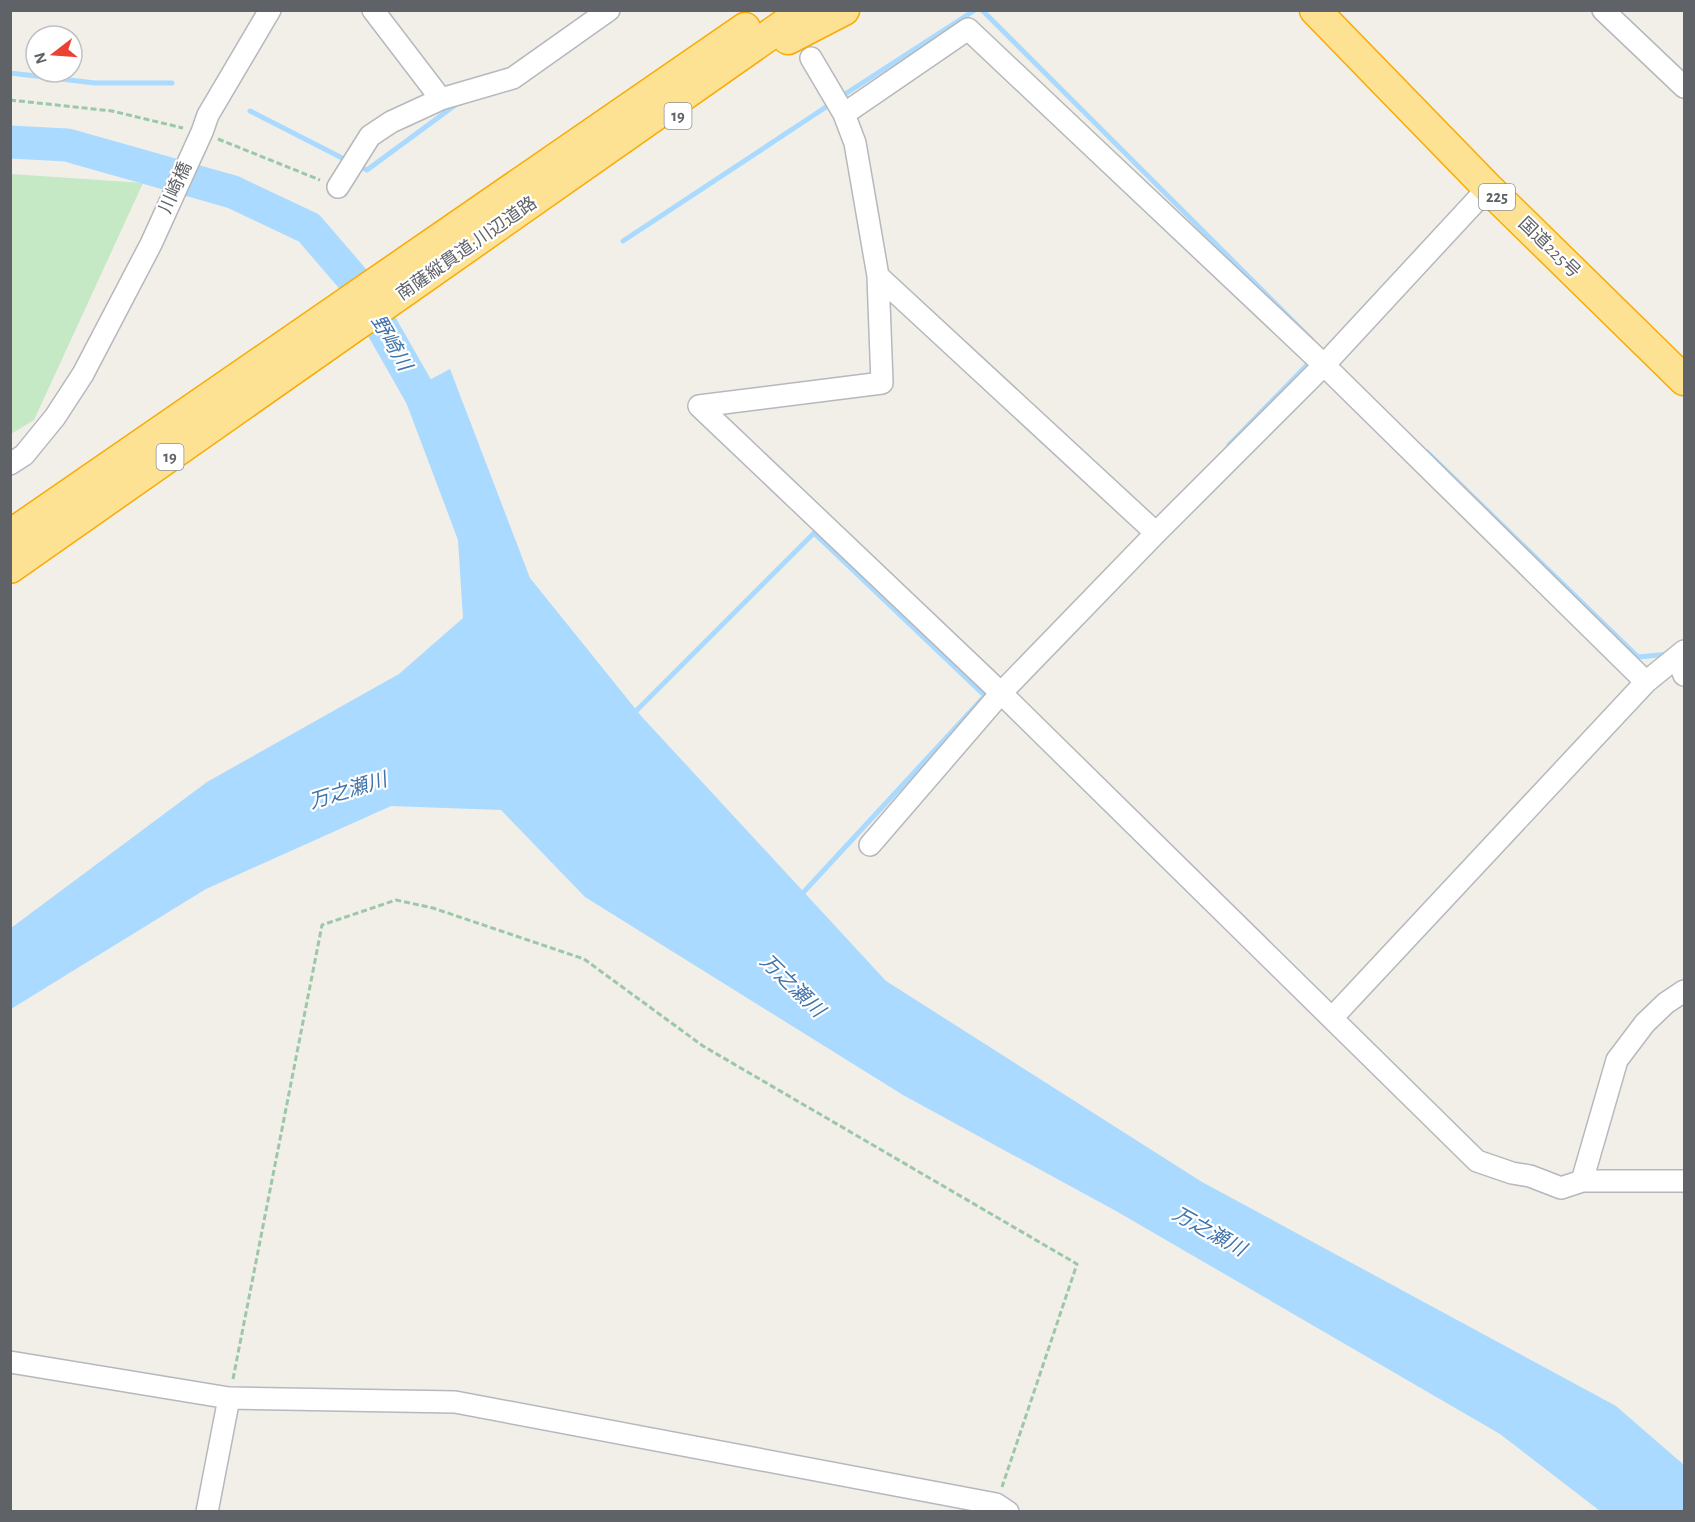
<svg xmlns="http://www.w3.org/2000/svg" width="1695" height="1522" font-family="'Alegreya Sans','Noto Sans JP',sans-serif">
	<rect width="100%" height="100%" fill="#f1efe8"/>
	<path fill="#c5e8c5" d="M 11,174 L 143,183 L 34,420 L 11,434 Z"/>
	<path fill="#aadaff" d="M 450,369 L 530,578 L 642,717 L 886,981 L 1202,1182 L 1616,1406 L 1684,1465 L 1684,1511 L 1600,1511 L 1500,1434 L 1116,1211 L 903,1095 L 585,897 L 501,810 L 391,806 L 206,889 L 11,1009 L 11,928 L 207,782 L 399,674 L 463,618 L 458,540 L 403,394 Z"/>
	<g fill="none" stroke-linecap="round" stroke-linejoin="round">
		<path stroke="#aadaff" stroke-width="5" d="M 982,10 L 1312,340
			M 10,73 L 95,83 L 172,83
			M 839,98 L 975,10
			M 250,111 L 348,161
			M 356,165 L 367,170 L 458,103
			M 623,241 L 832,103
			M 1229,445 L 1309,363
			M 1427,452 L 1638,657 L 1670,654
			M 633,714 L 814,533 L 985,696 L 988,693
			M 800,896 L 983,698"/>
		<path stroke="#aadaff" stroke-width="33" d="M 10,142 L 67,145 L 233,192 L 309,228 L 358,285 L 439,427"/>
		<defs>
			<path id="minor" d="M 373,10 L 441,99
				M 1603,10 L 1684,87
				M 811,58 L 844,114 L 855,143 L 878,276 L 882,383 L 699,406 L 1001,693 L 1477,1161 L 1512,1173 L 1530,1176 L 1561,1188 L 1582,1181 L 1684,1181
				M 844,114 L 968,29 L 1324,365 L 1646,682
				M 338,187 L 370,136 L 391,122 L 441,99 L 513,78 L 609,10
				M 878,276 L 1156,533
				M 10,464 L 24,455 L 55,417 L 83,374 L 151,244 L 202,132 L 208,115 L 270,10
				M 1677,658 L 1684,675
				M 870,845 L 1001,693 L 1156,533 L 1324,365 L 1488,188
				M 1332,1018 L 1646,682 L 1684,651
				M 1582,1181 L 1617,1060 L 1645,1023 L 1666,1003 L 1684,991
				M 10,1362 L 229,1398 L 455,1402 L 996,1504 L 1008,1512
				M 207,1512 L 229,1398"/>
			<path id="highway" d="M 1315,10 L 1488,188 L 1684,380
				M 788,39 L 844,10
				M 10,535 L 745,28
				M 10,568 L 805,10"/>
		</defs>
		<use href="#minor" stroke="#b5b8bc" stroke-width="24"/>
		<use href="#highway" stroke="#f9ab00" stroke-width="33"/>
		<path stroke="#9cc7a9" stroke-width="3" stroke-dasharray="6 3" stroke-linecap="butt" d="M 10,100 L 112,111 L 183,128
			M 218,139 L 320,180
			M 233,1379 L 322,925 L 396,900 L 433,908 L 584,959 L 703,1046 L 1077,1264 L 1002,1487"/>
		<use href="#minor" stroke="#fff" stroke-width="21"/>
		<use href="#highway" stroke="#fde293" stroke-width="30"/>
	</g>
	<g text-anchor="middle" dominant-baseline="central" stroke-width="4.5" stroke-linejoin="round" paint-order="stroke">
		<g fill="#fff" stroke="#8f9295" stroke-width="1.5">
			<rect x="664.5" y="103" width="27" height="26" rx="4.5"/>
			<rect x="1479" y="184" width="36" height="26" rx="4.5"/>
			<rect x="156.5" y="444" width="27" height="26" rx="4.5"/>
		</g>
		<g font-size="16" font-weight="bold" fill="#5f6368">
			<text x="678" y="116">19</text>
			<text x="1497" y="197">225</text>
			<text x="170" y="457">19</text>
		</g>
		<g font-size="18" fill="#5f6368" stroke="#fff">
			<text transform="translate(176 188) rotate(-66)">川崎橋</text>
			<text transform="translate(1549 248) rotate(44)">国道225号</text>
			<text transform="translate(467 249) rotate(-35)">南薩縦貫道;川辺道路</text>
		</g>
		<g font-size="20" font-style="italic" fill="#4174aa" stroke="#fff">
			<text transform="translate(391 343) rotate(60)">野崎川</text>
			<text transform="translate(348 791) rotate(-17)">万之瀬川</text>
			<text transform="translate(792 986) rotate(44)">万之瀬川</text>
			<text transform="translate(1209 1232) rotate(29)">万之瀬川</text>
		</g>
	</g>
	<rect width="1695" height="1522" fill="none" stroke="#5f6368" stroke-width="24"/>
	<g transform="translate(54 54) rotate(253)"><circle r="28" fill="#ffffff" stroke="#bfc1c3" stroke-width="1.5"/>
	<path d="M0-4.5L10 22L0 15L-10 22Z" fill="#ea4335"/>
	<text y="-9" font-size="16" font-weight="bold" text-anchor="middle" fill="#5f6368">N</text>
	</g>
</svg>
